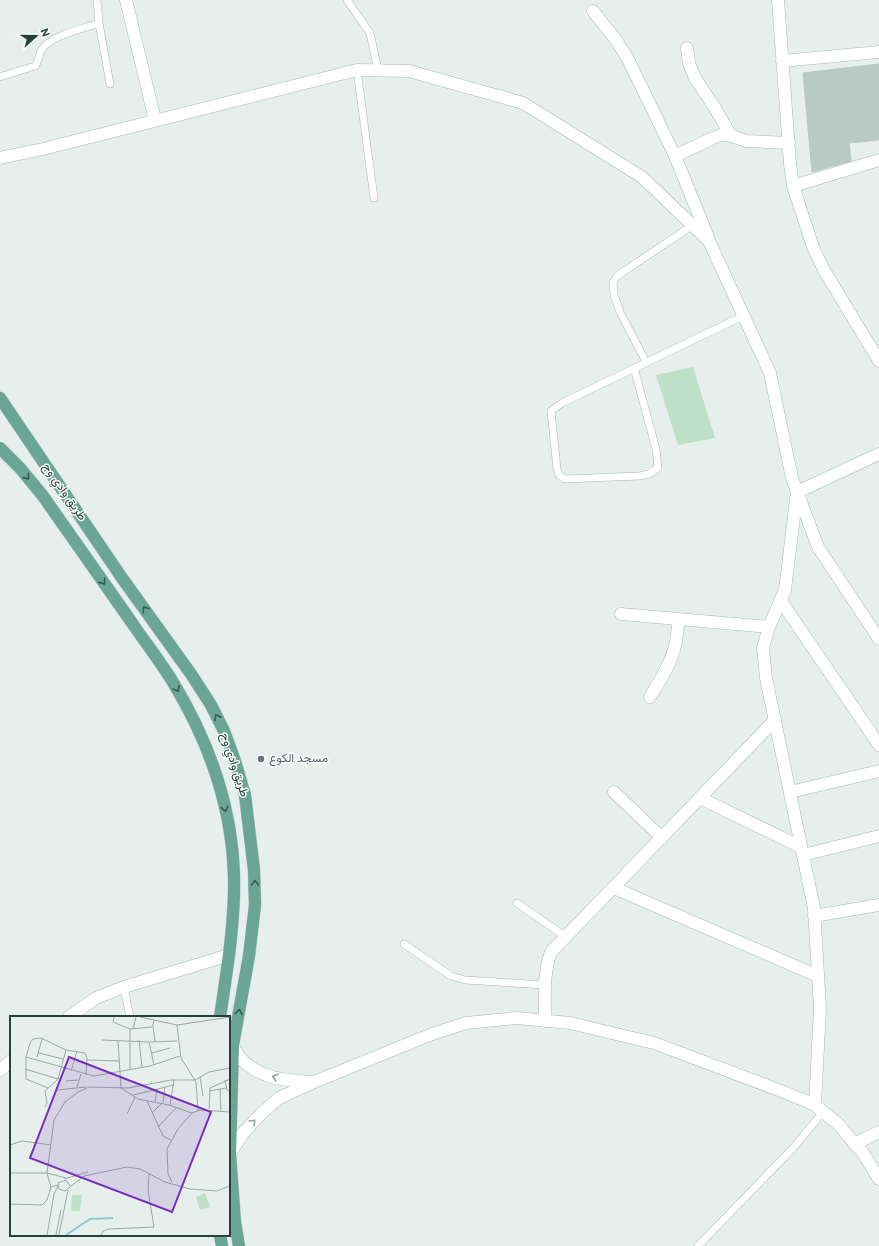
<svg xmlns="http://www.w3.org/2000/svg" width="879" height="1246" font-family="Overpass,Vazirmatn,sans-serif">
	<rect width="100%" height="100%" fill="#e6efeb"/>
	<path fill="#bfe0c8" d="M 693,367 L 715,438 L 678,445 L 656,375 Z"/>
	<path fill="#bbcac4" stroke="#b8c9c2" d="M 879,64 L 879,140 L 849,143 L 851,161 L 812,172 L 803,73 Z"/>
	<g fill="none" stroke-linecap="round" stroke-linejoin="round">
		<defs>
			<path id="service" d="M 97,0 L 99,23 L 110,84
				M 347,0 L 370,33 L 378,70
				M 357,70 L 374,198
				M 0,77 L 35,66 C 39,61 39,54 42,49 C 52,35 83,29 99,23
				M 646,362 L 620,312 L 614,295 L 613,283 L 617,276 L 693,225
				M 634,368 L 656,449 L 658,468 L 649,474 L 639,476 L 565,479 L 559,475 L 557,469 L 551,411 L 562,403 L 743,316
				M 517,903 L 566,937
				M 404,944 L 451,976 L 465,980 L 545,985
				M 124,987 L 130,1017
				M 698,1246 L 794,1147 L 823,1112"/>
			<path id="minor" d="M 126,0 L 155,120
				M 778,0 L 790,164 L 793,186 L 813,247 L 824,270 L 879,361
				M 593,11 L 616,40 L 628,59 L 675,156 L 708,237
				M 687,48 L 689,63 L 695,78 L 715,108 L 731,136
				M 782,61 L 879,52
				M 675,156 L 713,138 L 721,135 L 731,136 L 747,141 L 789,143
				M 0,158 L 43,149 L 357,70 L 409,71 L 523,103 L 642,177 L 709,241 L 770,373 L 792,478 L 818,547 L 879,639
				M 793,186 L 879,160
				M 781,601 L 879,745
				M 621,614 L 769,627
				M 650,697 C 667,669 678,653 678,619
				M 614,792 L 662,838
				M 790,792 L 879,771
				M 700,798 L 801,847
				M 803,855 L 879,836
				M 614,888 L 818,976
				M 814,916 L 879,905
				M 69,1017 L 96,998 L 124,987 L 229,955
				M 545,1021 C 545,997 543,974 551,952 L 775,720
				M 0,1070 L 11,1061
				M 815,1105 L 820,1008 L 814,908 L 766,678 L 763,648 L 769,627 L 785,590 L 797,492 L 879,454
				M 854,1144 L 879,1132"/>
			<path id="tertiary" d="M 233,1045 C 240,1065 262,1076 282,1079 C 292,1081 303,1081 313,1082
				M 230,1154 L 243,1133 L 261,1114 L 279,1098 L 314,1082 L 432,1034 L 466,1023 L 517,1018 L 570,1023 L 654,1043 L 784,1092 L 815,1105 L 838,1124 L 863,1153 L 879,1179"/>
			<path id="primary" d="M 0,398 L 122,578 L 191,674 L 211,705 L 224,731 L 234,758 L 245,795 L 254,870 L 255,905 L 249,956 L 233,1045 L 230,1154 L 235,1222 L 239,1246
				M 0,448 L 20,468 L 43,496 C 72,537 101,578 130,620 C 144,641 161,662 174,684 C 209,742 232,808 234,876 C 235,923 227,970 220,1017
				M 220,1235 L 222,1246"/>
		</defs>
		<use href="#service" stroke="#a8b8b2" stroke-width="8"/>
		<use href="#minor" stroke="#a8b8b2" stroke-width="13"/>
		<use href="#tertiary" stroke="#a8b8b2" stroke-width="13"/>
		<use href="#primary" stroke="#c2cac8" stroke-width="13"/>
		<use href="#service" stroke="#fff" stroke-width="7"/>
		<use href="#minor" stroke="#fff" stroke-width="12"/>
		<use href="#tertiary" stroke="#fff" stroke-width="12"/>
		<use href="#primary" stroke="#6aa596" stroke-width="12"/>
	</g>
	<defs><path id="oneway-chevron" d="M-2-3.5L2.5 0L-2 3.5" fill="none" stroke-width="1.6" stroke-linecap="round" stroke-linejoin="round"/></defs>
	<g stroke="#365b51">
		<use href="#oneway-chevron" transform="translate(27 477) rotate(51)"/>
		<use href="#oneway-chevron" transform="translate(103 582) rotate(55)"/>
		<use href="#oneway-chevron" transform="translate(145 609) rotate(-126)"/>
		<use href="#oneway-chevron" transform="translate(177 689) rotate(61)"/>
		<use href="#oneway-chevron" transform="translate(217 717) rotate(-117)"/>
		<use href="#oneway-chevron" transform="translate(225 809) rotate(79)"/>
		<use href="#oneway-chevron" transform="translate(255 883) rotate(-90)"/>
		<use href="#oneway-chevron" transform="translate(239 1012) rotate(-80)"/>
	</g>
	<g stroke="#92a09c">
		<use href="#oneway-chevron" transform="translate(275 1077) rotate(-162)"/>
		<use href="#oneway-chevron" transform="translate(253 1122) rotate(-46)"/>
	</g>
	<circle fill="#6b7280" stroke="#f7fbf9" stroke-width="1.5" cx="261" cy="759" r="4"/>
	<g text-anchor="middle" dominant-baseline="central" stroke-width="3" stroke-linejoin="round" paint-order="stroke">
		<g font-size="12" fill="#24423a" stroke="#f7fbf9">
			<text transform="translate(64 492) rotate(55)">طريق وادي وج</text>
			<text transform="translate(234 765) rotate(72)">طريق وادي وج</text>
		</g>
		<g font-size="12" fill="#5b616d" stroke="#f7fbf9" text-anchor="start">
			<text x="269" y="759">مسجد الكوع</text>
		</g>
	</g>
	<g transform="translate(10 1016)">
		<rect width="220" height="220" fill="#e6efeb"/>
		<path d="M 195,177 L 200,191 L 190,194 L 186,181 ZM 62,179 L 72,179 L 70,195 L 61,195 Z" fill="#bfe0c8"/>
		<path fill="none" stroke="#8ec9d4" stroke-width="2" d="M 56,219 L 80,203 L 103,202"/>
		<path fill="none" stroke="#98aaa4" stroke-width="1" d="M 104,1 L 103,6 L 120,13 L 120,53M 130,1 L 167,9M 143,10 L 145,25M 120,13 L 142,11 L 144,5M 123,13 L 126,1M 92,24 L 139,26 L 144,49M 129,24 L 132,51M 108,25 L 111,72 L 128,83 L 159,89 L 182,97M 140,26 L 167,25M 29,37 L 53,43M 142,37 L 160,32M 16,41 L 84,60 L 140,50 L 170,40M 27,41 L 32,23M 77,44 L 109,45M 15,53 L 48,63M 61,55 L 67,35M 190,61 L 193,80M 215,64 L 217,74 L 220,75M 56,65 L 68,64M 67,71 L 71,58M 38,72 L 16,63 L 16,41 L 20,27 L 23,23 L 31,22 L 56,34M 210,73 L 211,95M 47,74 L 76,71M 199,75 L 216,72M 123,79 L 164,69M 137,85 L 153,120 L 161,124M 145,86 L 147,73M 153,87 L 155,71M 160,89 L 164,64M 35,91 L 37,87 L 35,75 L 48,63 L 56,34 L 75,37 L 77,42 L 76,59M 199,93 L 200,72 L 220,63M 188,94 L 186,66 L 171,42 L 167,9 L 220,1M 142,97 L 152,87M 117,98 L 125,81M 148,111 L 167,91M 0,129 L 12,125 L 41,129M 0,157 L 37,157 L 56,162M 54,163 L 78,156M 162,166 L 158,158 L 157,133 L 168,113 L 182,97 L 190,94 L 220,96M 60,170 L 56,164 L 48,167 L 49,173 L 55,175 L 74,160 L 117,151 L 130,153 L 155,166 L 180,173 L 207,175 L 220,170M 41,171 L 37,157 L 44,104 L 55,86 L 68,76 L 79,71 L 118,72 L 161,64 L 185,64 L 199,56 L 220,52M 0,188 L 32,189 L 37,184 L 41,171 L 48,169M 37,219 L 44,178 L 48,170M 46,219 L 51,194M 49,219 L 58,174M 91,219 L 93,215 L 99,213 L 144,211 L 138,174 L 139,158"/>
		<path fill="#7b2cbf" fill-opacity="0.15" stroke="#7b2cbf" stroke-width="2" d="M 59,41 L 201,96 L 162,196 L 20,142 Z"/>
		<rect width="220" height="220" fill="none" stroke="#24423a" stroke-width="2"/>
	</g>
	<g transform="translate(36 36) rotate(69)" stroke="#f7fbf9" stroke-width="3" paint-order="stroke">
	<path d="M0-3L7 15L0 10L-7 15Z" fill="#24423a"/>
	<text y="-6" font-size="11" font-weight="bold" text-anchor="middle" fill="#24423a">N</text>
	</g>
</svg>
